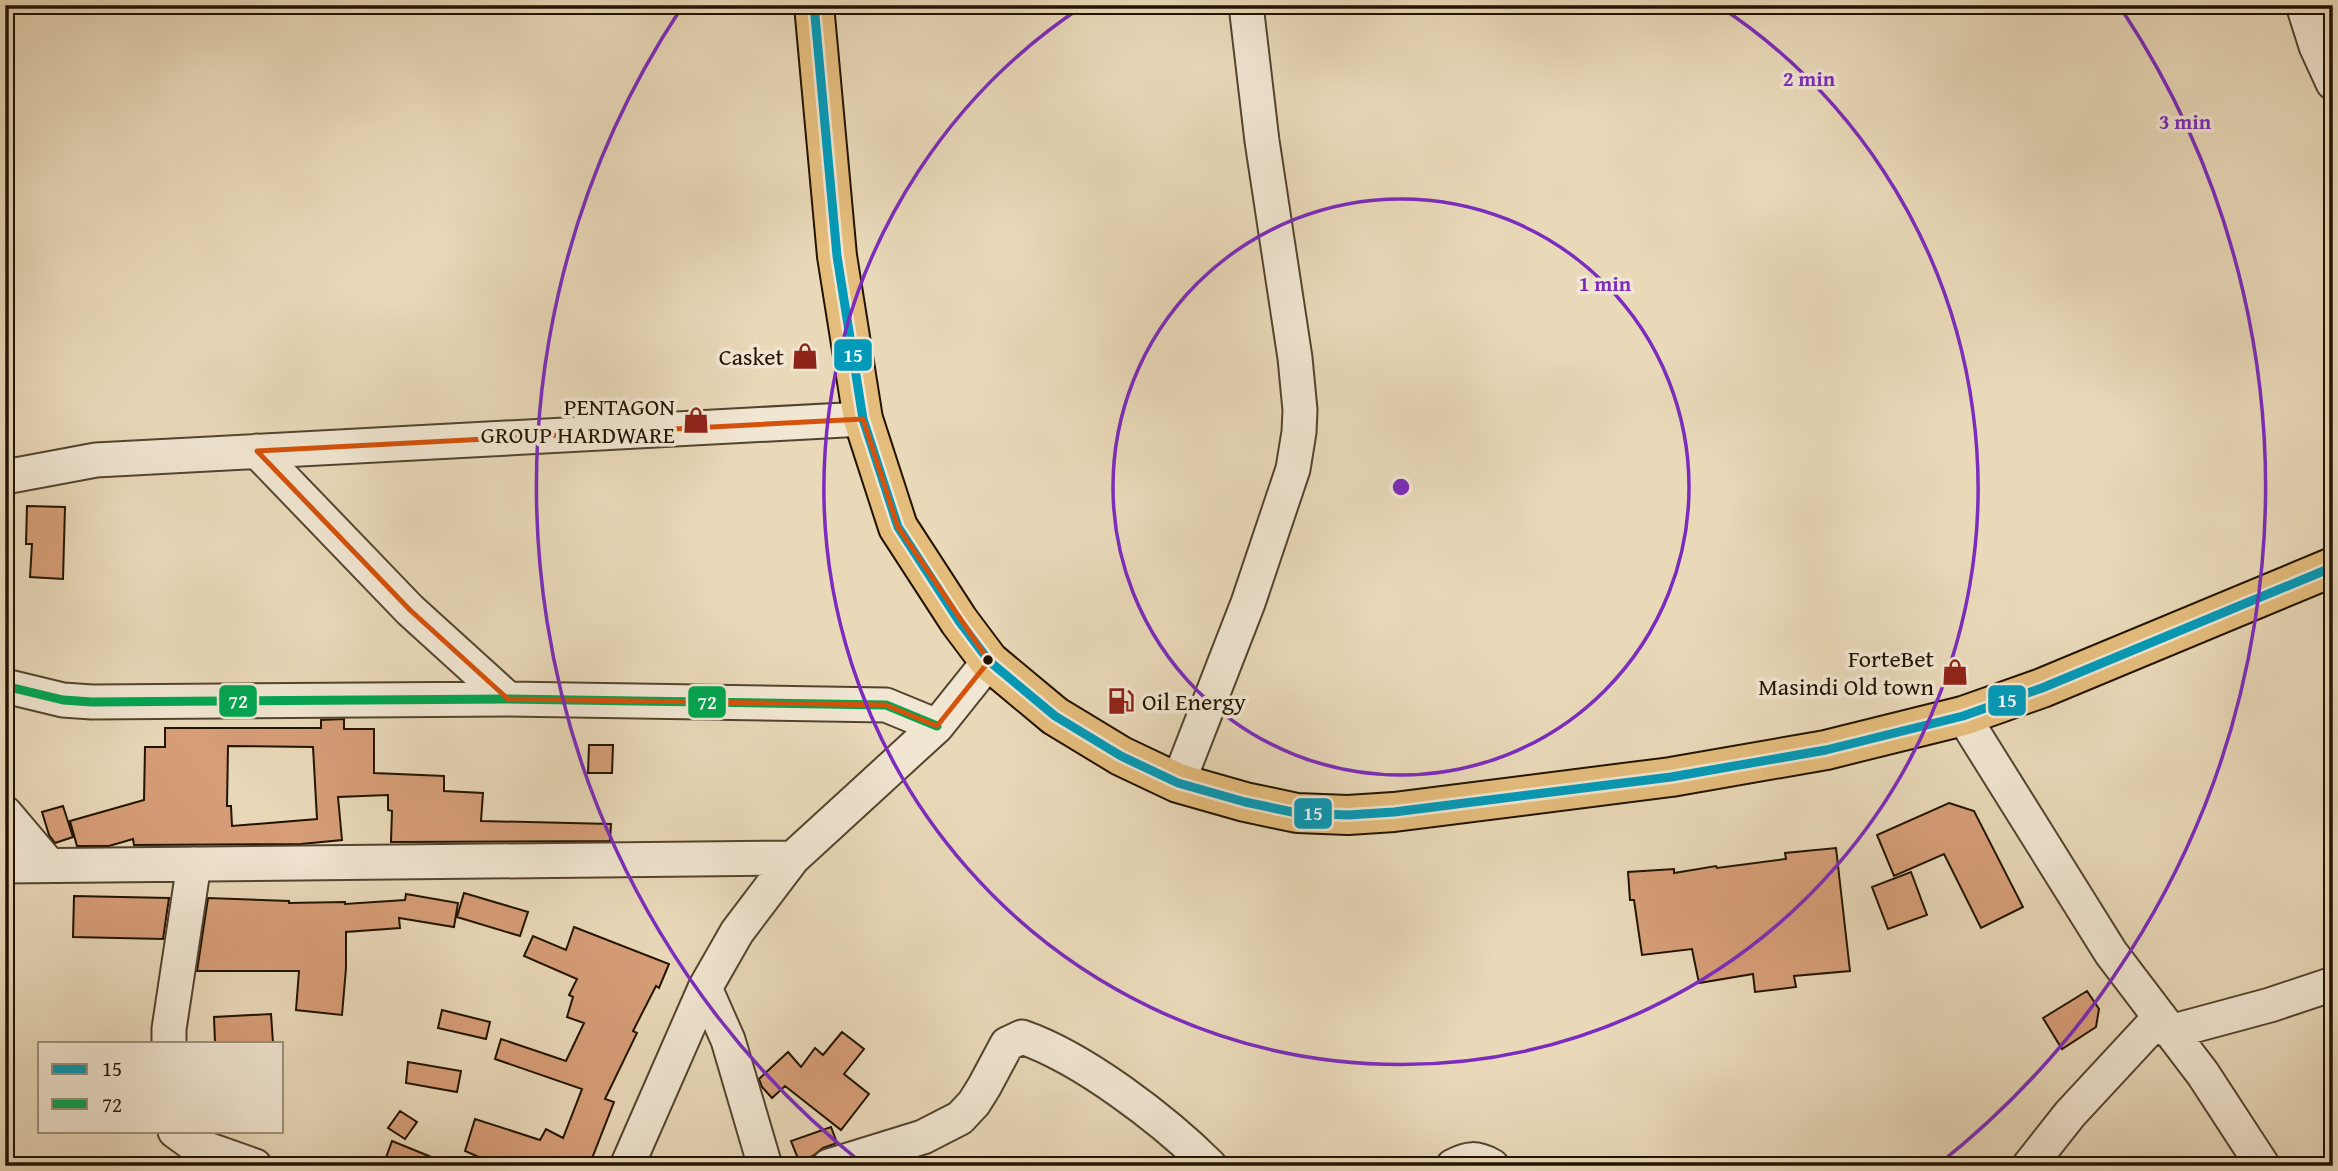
<svg xmlns="http://www.w3.org/2000/svg" width="2338" height="1171" font-family="'Gentium Book Plus',serif">
	<rect width="100%" height="100%" fill="#e9d9b9"/>
	<filter id="stains"><feTurbulence type="fractalNoise" baseFrequency=".00286" numOctaves="4"/><feColorMatrix values="0 0 0 0 .2 0 0 0 0 .09 0 0 0 0 .02 0 0 0 .5 -.17"/></filter>
	<radialGradient id="worn" r=".72"><stop offset=".6" stop-color="#630" stop-opacity="0"/><stop offset="1" stop-color="#630" stop-opacity=".3"/></radialGradient>
	<path fill="#d79e78" stroke="#211300" stroke-width="2" fill-rule="evenodd" d="M 27,506 L 65,507 L 63,579 L 30,577 L 32,544 L 26,544 Z
		M 344,719 L 344,729 L 374,729 L 374,773 L 444,776 L 444,791 L 483,793 L 481,821 L 611,824 L 610,841 L 391,842 L 392,811 L 388,810 L 388,795 L 338,797 L 342,840 L 301,844 L 134,845 L 133,839 L 109,846 L 77,846 L 70,821 L 144,800 L 145,747 L 165,747 L 165,728 L 321,728 L 321,720 ZM 228,746 L 313,747 L 317,819 L 232,826 L 231,806 L 227,806 Z
		M 589,745 L 613,745 L 612,773 L 588,773 Z
		M 1949,803 L 1974,811 L 2023,907 L 1981,928 L 1944,854 L 1894,876 L 1877,835 Z
		M 63,806 L 73,837 L 55,843 L 49,835 L 42,812 Z
		M 1836,848 L 1850,971 L 1794,976 L 1796,987 L 1755,992 L 1753,974 L 1699,983 L 1692,949 L 1642,955 L 1634,900 L 1630,900 L 1628,872 L 1674,869 L 1674,873 L 1716,866 L 1717,868 L 1786,859 L 1785,853 Z
		M 1911,872 L 1927,915 L 1888,929 L 1872,887 Z
		M 464,893 L 528,912 L 520,936 L 457,917 Z
		M 406,894 L 458,903 L 454,927 L 399,918 L 400,928 L 346,932 L 346,968 L 342,1015 L 296,1010 L 299,971 L 197,971 L 208,898 L 289,901 L 289,903 L 345,902 L 345,904 L 405,900 Z
		M 74,896 L 169,898 L 163,939 L 73,937 Z
		M 574,927 L 669,964 L 659,988 L 656,986 L 633,1031 L 637,1033 L 605,1099 L 614,1102 L 589,1166 L 499,1166 L 465,1151 L 475,1119 L 540,1140 L 546,1129 L 563,1138 L 582,1089 L 495,1059 L 501,1039 L 566,1061 L 584,1023 L 567,1017 L 573,997 L 569,995 L 577,979 L 524,956 L 533,936 L 566,950 Z
		M 2087,991 L 2099,1009 L 2096,1027 L 2062,1049 L 2043,1018 Z
		M 442,1010 L 490,1022 L 486,1039 L 438,1028 Z
		M 271,1014 L 273,1043 L 215,1043 L 214,1017 Z
		M 842,1032 L 864,1049 L 844,1074 L 869,1094 L 841,1130 L 785,1086 L 772,1098 L 762,1087 L 759,1079 L 788,1052 L 801,1067 L 815,1048 L 823,1055 Z
		M 408,1062 L 461,1071 L 457,1092 L 406,1083 Z
		M 400,1111 L 417,1122 L 405,1139 L 388,1128 Z
		M 831,1127 L 837,1143 L 823,1148 L 813,1156 L 799,1161 L 791,1141 Z
		M 392,1141 L 451,1165 L 451,1166 L 383,1166 Z"/>
	<g fill="none" stroke-linecap="round" stroke-linejoin="round">
		<defs>
			<path id="minor" d="M 2303,5 L 2316,46 L 2333,83
				M 257,451 L 410,610 L 508,699
				M 5,477 L 96,460 L 863,419
				M 5,686 L 63,700 L 92,702 L 508,699 L 886,705 L 937,726
				M 1963,716 L 2111,953 L 2203,1074 L 2263,1166
				M 1178,783 L 1248,603 L 1293,469 L 1299,432 L 1300,410 L 1295,358 L 1262,141 L 1246,5
				M 5,813 L 49,865
				M 5,866 L 793,858
				M 705,988 L 728,1040 L 765,1166
				M 2170,1032 L 2270,1005 L 2333,984
				M 169,1043 L 169,1029 L 194,864
				M 175,1131 L 193,1144 L 255,1166
				M 627,1166 L 705,988 L 737,932 L 793,858 L 937,726 L 989,661
				M 829,1166 L 923,1137 L 960,1118 L 974,1103 L 984,1087 L 1007,1044 L 1022,1037 C 1083,1058 1164,1120 1210,1166
				M 1453,1166 C 1468,1158 1476,1157 1492,1166
				M 2029,1166 L 2070,1114 L 2160,1017"/>
			<path id="major" d="M 814,5 L 837,256 L 863,419 L 898,527 L 959,621 L 989,661 L 1055,716 L 1121,756 L 1178,783 L 1245,802 L 1297,813 L 1348,815 L 1394,812 L 1671,777 L 1826,750 L 1963,716 L 2042,688 L 2333,567"/>
		</defs>
		<use href="#minor" stroke="#53442e" stroke-width="37"/>
		<use href="#major" stroke="#211300" stroke-width="42"/>
		<use href="#minor" stroke="#f1e6d2" stroke-width="33"/>
		<use href="#major" stroke="#e4bc7c" stroke-width="38"/>
		<defs>
			<path id="bus-1" d="M 814,5 L 837,256 L 863,419 L 898,527 L 959,621 L 989,661 L 1055,716 L 1121,756 L 1178,783 L 1245,802 L 1297,813 L 1348,815 L 1394,812 L 1671,777 L 1826,750 L 1963,716 L 2042,688 L 2333,567"/>
			<path id="bus-2" d="M 5,686 L 63,700 L 92,702 L 508,699 L 886,705 L 937,726"/>
		</defs>
		<use href="#bus-1" stroke="#f1e6d2" stroke-width="14"/>
		<use href="#bus-2" stroke="#f1e6d2" stroke-width="14"/>
		<use href="#bus-1" stroke="#039ab9" stroke-width="9"/>
		<use href="#bus-2" stroke="#00a651" stroke-width="9"/>
	</g>
	<path fill="none" stroke="#d4520b" stroke-width="5" stroke-linejoin="round" d="M 863,419 L 898,527 L 989,661 L 937,726 L 886,705 L 508,699 L 410,610 L 257,451 Z"/>
	<g fill="none" stroke="#7b2cbf" stroke-width="3.5">
		<circle cx="1401" cy="487" r="288"/>
		<path d="M1719 6A577 577 0 1 1 1083 6"/>
		<path d="M863 1164A865 865 0 0 1 680 10M2122 10A865 865 0 0 1 1939 1164"/>
	</g>
	<defs>
		<symbol id="shop-bare" viewBox="-9 -9 18 18"><path d="M-5-2.5h2.3a2.7 3.5 0 0 1 5.4 0H5L5.5 6h-11ZM-1.5-2.5h3a1.5 2.3 0 0 0-3 0Z" fill="#8f2418" stroke="#f1e6d2" stroke-width="2.5" paint-order="stroke"/></symbol>
		<symbol id="fuel-bare" viewBox="-9 -9 18 18"><path d="M-5.5-6h7V0h2V4h1.3V-2.5L3-4.5l.8-.8L6-3V5H2.5V1h-1V6h-7ZM-4.2-4.7v3.2H.2V-4.7Z" fill="#8f2418" stroke="#f1e6d2" stroke-width="2.5" paint-order="stroke"/></symbol>
	</defs>
	<g fill-rule="evenodd">
		<use href="#shop-bare" x="786" y="337" width="38" height="38"/>
		<use href="#shop-bare" x="677" y="401" width="38" height="38"/>
		<use href="#shop-bare" x="1936" y="653" width="38" height="38"/>
		<use href="#fuel-bare" x="1102" y="682" width="38" height="38"/>
	</g>
	<circle fill="#211300" stroke="#f1e6d2" stroke-width="2.5" cx="988" cy="660" r="6"/>
	<g text-anchor="middle" dominant-baseline="central" stroke-width="7" stroke-linejoin="round" paint-order="stroke">
		<g font-size="24" fill="#211300" stroke="#f1e6d2" text-anchor="end">
			<text x="784" y="356">Casket</text>
			<text x="675" y="406">PENTAGON<tspan x="675" dy="28">GROUP HARDWARE</tspan></text>
			<text x="1934" y="658">ForteBet<tspan x="1934" dy="28">Masindi Old town</tspan></text>
			<text x="1142" y="701" text-anchor="start">Oil Energy</text>
		</g>
	</g>
	<circle cx="1401" cy="487" r="10" fill="#7b2cbf" stroke="#f1e6d2" stroke-width="3.5"/>
	<g font-size="21" text-anchor="middle" font-weight="bold" fill="#7b2cbf" stroke="#f1e6d2" stroke-width="7" stroke-linejoin="round" paint-order="stroke">
		<text x="1809" y="86">2 min</text>
		<text x="2185" y="129">3 min</text>
		<text x="1605" y="291">1 min</text>
	</g>
	<g stroke="#f1e6d2" stroke-width="2.5">
		<rect x="833" y="338" width="40" height="34" rx="7" fill="#039ab9"/>
		<rect x="1987" y="684" width="40" height="33" rx="7" fill="#039ab9"/>
		<rect x="218" y="684" width="40" height="34" rx="7" fill="#00a651"/>
		<rect x="687" y="685" width="40" height="34" rx="7" fill="#00a651"/>
		<rect x="1293" y="797" width="40" height="33" rx="7" fill="#039ab9"/>
	</g>
	<g font-size="19" text-anchor="middle" font-weight="bold" fill="#fff">
		<text x="853" y="362">15</text>
		<text x="2007" y="707">15</text>
		<text x="238" y="708">72</text>
		<text x="707" y="709">72</text>
		<text x="1313" y="820">15</text>
	</g>
	<rect width="2338" height="1171" fill="none" stroke="#e9d9b9" stroke-width="28"/>
	<rect x="7" y="7" width="2324" height="1157" fill="none" stroke="#211300" stroke-width="3.5"/>
	<rect x="14" y="14" width="2310" height="1143" fill="none" stroke="#211300" stroke-width="2"/>
	<rect x="38" y="1042" width="245" height="91" fill="#f1e6d2" stroke="#9e927e" stroke-width="2"/>
	<rect x="52" y="1064" width="35" height="10" fill="#039ab9" stroke="#9e927e" stroke-width="2"/>
	<text x="102" y="1076" font-size="21" fill="#211300">15</text>
	<rect x="52" y="1099" width="35" height="10" fill="#00a651" stroke="#9e927e" stroke-width="2"/>
	<text x="102" y="1112" font-size="21" fill="#211300">72</text>
	<rect width="100%" height="100%" filter="url(#stains)"/>
	<rect width="100%" height="100%" fill="url(#worn)"/>
</svg>
